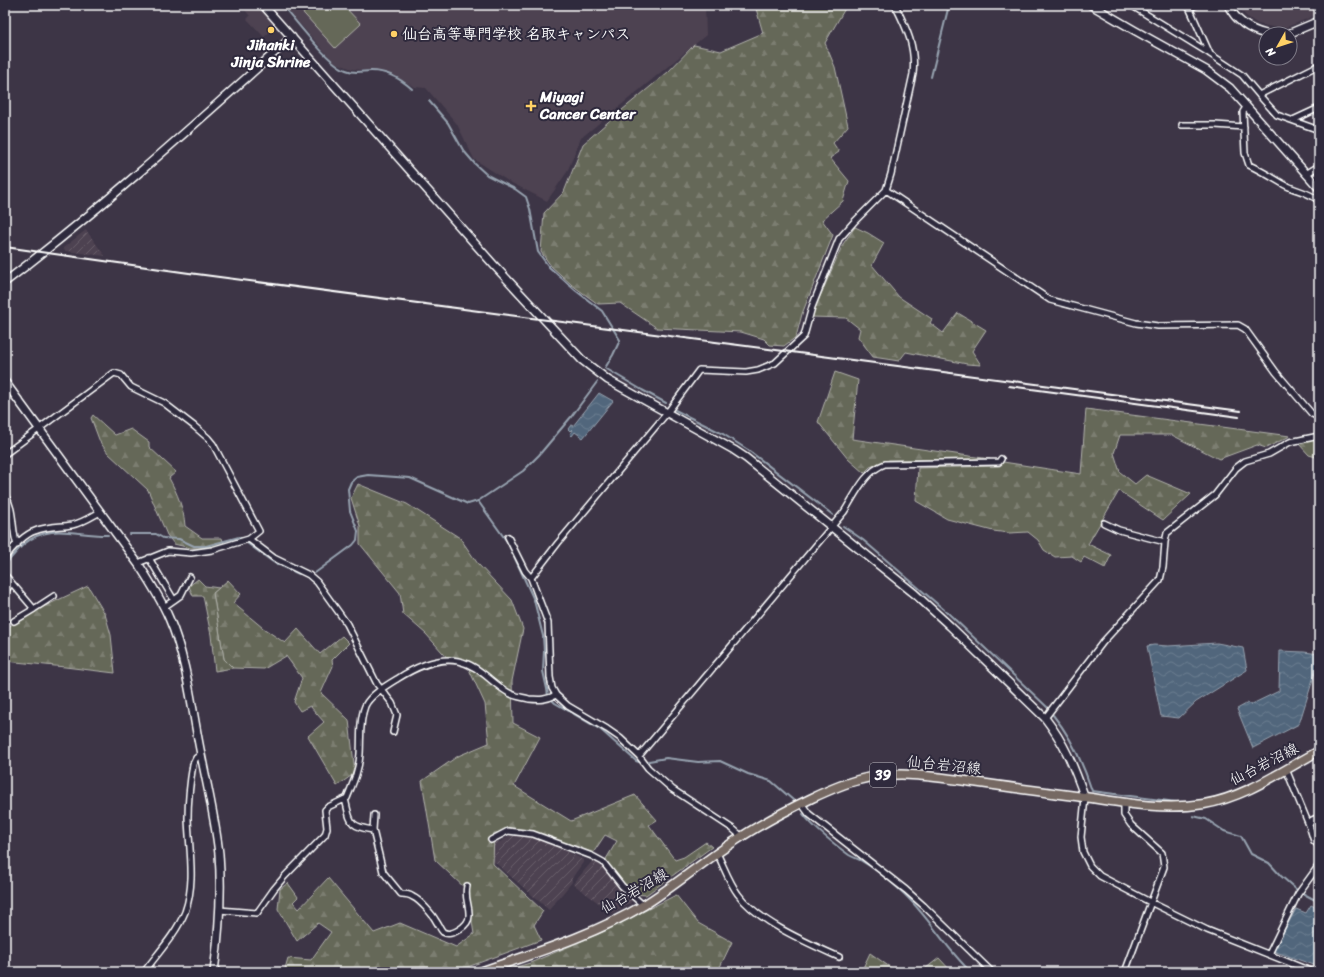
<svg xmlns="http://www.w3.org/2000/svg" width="1324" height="977" font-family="Sriracha,'Klee One',sans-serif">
	<defs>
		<pattern id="industrial-furrows" width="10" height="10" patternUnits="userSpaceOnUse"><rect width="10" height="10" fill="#4e4251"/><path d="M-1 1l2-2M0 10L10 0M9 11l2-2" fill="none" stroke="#695e6b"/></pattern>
		<pattern id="forest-firs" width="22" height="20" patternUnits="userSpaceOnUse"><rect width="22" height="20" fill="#656758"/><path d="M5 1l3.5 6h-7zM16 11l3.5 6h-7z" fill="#7c7e71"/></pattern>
		<pattern id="cemetery-stones" width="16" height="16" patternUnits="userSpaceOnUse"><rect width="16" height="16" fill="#656758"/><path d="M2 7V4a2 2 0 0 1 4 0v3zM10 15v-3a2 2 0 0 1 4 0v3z" fill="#7c7e71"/></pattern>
		<pattern id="water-waves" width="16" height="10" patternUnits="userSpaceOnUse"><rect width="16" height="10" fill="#51667c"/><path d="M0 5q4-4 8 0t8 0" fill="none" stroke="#6b7d90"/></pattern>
	</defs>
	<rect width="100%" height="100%" fill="#3d3546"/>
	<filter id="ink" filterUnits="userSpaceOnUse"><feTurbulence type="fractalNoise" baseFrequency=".025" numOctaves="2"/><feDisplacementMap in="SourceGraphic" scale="8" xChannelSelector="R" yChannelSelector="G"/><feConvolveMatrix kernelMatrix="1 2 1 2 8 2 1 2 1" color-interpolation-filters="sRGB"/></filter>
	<g filter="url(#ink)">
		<path fill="#4e4251" d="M 251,5 L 256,5 L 276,26 L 264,37 L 247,19 L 250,16 L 245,10 Z
			M 283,5 L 705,5 L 706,35 L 581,138 L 567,172 L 547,201 L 508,181 L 474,159 L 457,124 L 426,88 L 415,87 L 385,72 L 352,69 L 334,62 Z
			M 1237,5 L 1319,5 L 1319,14 L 1287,27 L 1273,27 L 1258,24 L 1246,16 Z"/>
		<path fill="url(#industrial-furrows)" d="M 86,230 L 105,256 L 65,251 L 63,248 Z
			M 511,835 L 541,839 L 584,860 L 584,861 L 572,878 L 572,882 L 549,910 L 483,852 L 496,841 L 500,842 Z
			M 595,858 L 602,864 L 610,877 L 623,891 L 633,899 L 630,904 L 626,904 L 622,908 L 612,913 L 573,884 Z"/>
		<path fill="#656758" stroke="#b2b3ac" d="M 296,5 L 343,5 L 361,24 L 335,48 Z"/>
		<path fill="url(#forest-firs)" stroke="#b2b3ac" d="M 755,5 L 847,5 L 825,43 L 835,67 L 848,126 L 833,143 L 839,152 L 830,158 L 849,181 L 843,201 L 822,220 L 833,235 L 802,314 L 796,337 L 784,346 L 770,345 L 764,339 L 741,332 L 657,328 L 620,303 L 598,304 L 572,285 L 551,266 L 541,252 L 544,213 L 564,192 L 583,144 L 616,115 L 668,72 L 694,45 L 721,51 L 763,33 Z
			M 855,227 L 868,233 L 884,243 L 872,265 L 899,297 L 932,319 L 930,323 L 943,333 L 958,313 L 986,330 L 972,351 L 981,365 L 967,364 L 906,352 L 899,361 L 873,357 L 858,337 L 860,329 L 846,318 L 811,317 L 843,244 Z
			M 835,372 L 858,380 L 852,439 L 990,459 L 889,460 L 870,467 L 864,473 L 848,459 L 818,422 Z
			M 1086,409 L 1290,436 L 1266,448 L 1257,445 L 1219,459 L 1172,435 L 1120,435 L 1114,453 L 1120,472 L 1135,484 L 1146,475 L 1191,494 L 1163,520 L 1119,491 L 1088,544 L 1111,555 L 1105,568 L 1084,557 L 1081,562 L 1072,556 L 1055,557 L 1044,550 L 1038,540 L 1028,532 L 1009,533 L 993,531 L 947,519 L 916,501 L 918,468 L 1000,466 L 1003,462 L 1081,474 Z
			M 93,415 L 115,435 L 131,429 L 149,442 L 149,447 L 176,472 L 169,478 C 177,493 184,509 185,526 L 202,538 L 222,538 L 224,544 L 207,548 L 190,548 L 174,544 L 167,535 L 148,490 L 108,453 L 100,442 L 91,418 Z
			M 1315,440 L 1319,440 L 1319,458 L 1309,455 L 1298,443 Z
			M 358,484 L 407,504 L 460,538 L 478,564 L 512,600 L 523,629 L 512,681 L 513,723 L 540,737 L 514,786 L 571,821 L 635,795 L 657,820 L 649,825 L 675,860 L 684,857 L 706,842 L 712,847 L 646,895 L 631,894 L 615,877 L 606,859 L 617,841 L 605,835 L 593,853 L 532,833 L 494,833 L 493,864 L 543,911 L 534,925 L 541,940 L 454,972 L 284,972 L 288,958 L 311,960 L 331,932 L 318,923 L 297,941 L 278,909 L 280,889 L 288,883 L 298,897 L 293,902 L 299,909 L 328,878 L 374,933 L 400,923 L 456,947 L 474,934 L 467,890 L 435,860 L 422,781 L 458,756 L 489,743 L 485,704 L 467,665 L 451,662 L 426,634 L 403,614 L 400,593 L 360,544 L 360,526 L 351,498 Z
			M 228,580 L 241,594 L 233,603 L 263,628 L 285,643 L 298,629 L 320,654 L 342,636 L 349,643 L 332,660 L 333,666 L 321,693 L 349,720 L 355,773 L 337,786 L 308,736 L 324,722 L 310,706 L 300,711 L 294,702 L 302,678 L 286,656 L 264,669 L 233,668 L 224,659 L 213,593 Z
			M 88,586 L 105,614 L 111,635 L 115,673 L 65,667 L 6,661 L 5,660 L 5,629 L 28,614 Z
			M 676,895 L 698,923 L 732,942 L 719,969 L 721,972 L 500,972 L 530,963 L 603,932 Z
			M 870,953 L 897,972 L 861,972 Z
			M 939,958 L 952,972 L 921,972 Z"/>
		<path fill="url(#cemetery-stones)" stroke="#b2b3ac" d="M 198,579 L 205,586 L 219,588 L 213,593 L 224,659 L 233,668 L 215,671 L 211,635 L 203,596 L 193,596 L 189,586 Z"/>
		<path fill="url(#water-waves)" stroke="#97a3b0" d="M 599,393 L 613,401 L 583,438 L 575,432 L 572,436 L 570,434 L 573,430 L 572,429 L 570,431 L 568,429 L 571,425 L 573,426 Z
			M 1217,643 L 1243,648 L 1247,670 L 1196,702 L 1179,718 L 1161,716 L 1147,646 L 1154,645 L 1168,646 Z
			M 1280,651 L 1304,652 L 1319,654 L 1319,660 L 1299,724 L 1253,748 L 1237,709 L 1248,703 L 1250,705 L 1279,691 Z
			M 1311,905 L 1319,909 L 1319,954 L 1314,965 L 1273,951 L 1296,909 L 1306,913 Z"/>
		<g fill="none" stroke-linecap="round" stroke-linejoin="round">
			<path stroke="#97a3b0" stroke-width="2" d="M 282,5 C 297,22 327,63 346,70 C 355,74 362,71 371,71 C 386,71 401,79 412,89
				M 931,77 L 949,5
				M 429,101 L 448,123 L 463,150 L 475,164 L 487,175 L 515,189 L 526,197 L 530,209 L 538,252 L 549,267 L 575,290 L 602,311 L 620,340 L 613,355 L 605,368 L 642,390 L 666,403
				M 675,410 L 723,434 L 748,450 L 833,515
				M 478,501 L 508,543 L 534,600 L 543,636 L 544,651 L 543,671 L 547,689 L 548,696 L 555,703 L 601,730 L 636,761 L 639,762
				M 843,526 L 863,540 L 949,614 L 1047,707
				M 130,534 L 156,534 L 163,538 L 179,539 L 194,546 L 206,546 L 239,537 L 243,539
				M 247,543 L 273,562 L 299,574
				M 5,564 C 12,558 17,550 24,544 C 50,522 77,536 108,535
				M 315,573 L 353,545 L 357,540 L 358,531 L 350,511 L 348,489 L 351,482 L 357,477 L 368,475 L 410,478 L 468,504 L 478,501 L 523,471 L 539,455 L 571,417 L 597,382
				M 1053,715 C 1072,738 1083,763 1092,791 L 1176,802
				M 649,761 L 666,758 L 698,762 L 720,761 L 748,774 L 771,781 L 793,800
				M 803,814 C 814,828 834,844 849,855 C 852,857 856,858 860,860 C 874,868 889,880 901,891 C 928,915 945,948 971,972
				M 1193,816 L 1206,819 L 1224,831 L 1241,836 L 1251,854 L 1269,863 L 1281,876 L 1298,891
				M 1302,893 L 1319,902"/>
			<defs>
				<path id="street" d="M 1131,5 L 1209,53
					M 1188,5 L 1210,54 L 1242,75 L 1259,95 L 1319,65
					M 1189,8 L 1196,5
					M 1259,95 L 1277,115 L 1319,130
					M 1247,106 L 1243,112 L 1245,153 L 1249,165 C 1262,171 1273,178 1285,185 C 1296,191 1310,192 1319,201
					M 1293,120 L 1319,108
					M 1182,125 L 1215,125 L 1244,127
					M 1306,174 L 1319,166
					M 886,190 L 1050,300 L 1136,323 L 1158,326 L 1238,325 L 1245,329 L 1276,372 L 1312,414 L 1319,417
					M 5,454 L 114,373 L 121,375 L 131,387 L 164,403 L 194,426 L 208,438 L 213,444 L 259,531 L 249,539 L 212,550 L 191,553 L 168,551 L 138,563
					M 5,495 C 15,510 11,528 17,545
					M 1104,523 L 1119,530 L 1165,542
					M 508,537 L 525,571 L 531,578
					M 249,539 L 274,558 L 309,575 L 317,582 L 347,624 L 377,684 L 392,703 L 397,715 L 393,732
					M 5,557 C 13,548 23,535 35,531 C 47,526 59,527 72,525 C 82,523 91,517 100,512
					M 149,558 L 174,600 L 181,595 L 190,577
					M 5,575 L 34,609 L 54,596
					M 5,592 L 11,583
					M 164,607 L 174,600
					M 14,621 L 34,609
					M 1045,718 L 1103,642 L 1160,580 L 1163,567 L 1165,542 L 1167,533 L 1215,495 L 1236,468 L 1245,461 L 1269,454 L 1290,442 L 1319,436
					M 639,756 L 844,512 C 855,495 865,471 885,464 L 999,462 L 1001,459
					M 1286,769 L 1309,825 L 1314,841 L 1319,846
					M 1085,798 L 1081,837 L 1083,852 L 1090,866 L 1100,876 L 1150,902 L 1207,930 L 1313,972
					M 345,799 C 351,821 347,826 373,830 L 383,872 L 401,894 C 406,894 409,894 413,897 C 420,900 433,915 436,921 C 439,925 440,929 443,932 C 451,937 469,926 469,916 C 470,906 464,898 467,886
					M 801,803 L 809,814 L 906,890 L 924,906 L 992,972
					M 1124,803 L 1124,815 L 1131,825 L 1162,853 L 1164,867 L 1125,972
					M 1309,825 L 1312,820 L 1319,817
					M 373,830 L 374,815
					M 741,836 L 733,829 L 672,789 L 648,768 L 639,756 L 620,738 L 607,729 L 568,706 L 556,695 L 552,688 L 550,677 L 548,623 L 531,578 L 558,543 L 667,413 L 699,370 L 746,372 L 758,370 L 775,363 L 804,336 L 812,307 L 839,239 L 854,222 L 886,190 L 891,174 L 913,74 C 916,47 907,29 895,5
					M 491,840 L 508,831 L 533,834 L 592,856 L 603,862 L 622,886 L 643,905
					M 717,853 C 724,867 729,882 738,894 C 758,922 808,943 839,957
					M 219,910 L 257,913 L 274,889 L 285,876 L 325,835 L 327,828 L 325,810 L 328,807 L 347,798 C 353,783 359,770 360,754 C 361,739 359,721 365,706 C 370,695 387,685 397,679 C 414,668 438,657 458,661 C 479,665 491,683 509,693 C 516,697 522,697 529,699 C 540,700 546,700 556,695
					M 1269,954 L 1298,894 L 1319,865
					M 144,972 C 158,953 176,934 185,912 C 196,882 189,849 188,818 C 188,800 190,782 193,764 L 196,758 L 201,755"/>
				<path id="secondary" d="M 263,5 L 493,264 L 582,360 L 608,380 L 734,450 L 746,458 L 915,594 L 950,626 L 1045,718 C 1065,744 1074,767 1085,798
					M 1091,5 L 1134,30 L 1206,70 L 1230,88 L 1319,188
					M 1228,5 C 1236,21 1249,30 1266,34
					M 1288,34 L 1319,21
					M 5,282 C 105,206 198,121 292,37
					M 5,382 L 139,565 C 150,582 161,599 169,618 C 186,657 191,702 199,744 C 206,781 215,817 219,854 C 222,893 219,934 214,972"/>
				<path id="primary" d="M 480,972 C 535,953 594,935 644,905 C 673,887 700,864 729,845 C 755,827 783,812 812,798 C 827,791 842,784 858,780 C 895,770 929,776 966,781 C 1008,787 1050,793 1092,798 C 1129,804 1167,810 1204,804 C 1246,797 1283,770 1319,751"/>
			</defs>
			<use href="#street" stroke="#fff" stroke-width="8"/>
			<use href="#secondary" stroke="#fff" stroke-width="10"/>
			<use href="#primary" stroke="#fff" stroke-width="11"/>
			<use href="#street" stroke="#2f2a3d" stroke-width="5"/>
			<use href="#secondary" stroke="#2f2a3d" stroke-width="7"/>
			<use href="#primary" stroke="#766964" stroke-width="8"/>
			<path stroke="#fff" stroke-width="2" d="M 5,247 L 189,273 L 1241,411
				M 1009,386 L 1239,417"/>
		</g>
	</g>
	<g fill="#ffd166" stroke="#2f2a3d" stroke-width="1.5">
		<circle cx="271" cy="30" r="4"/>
		<circle cx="394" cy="34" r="4"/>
		<path d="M529 100h4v4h4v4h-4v4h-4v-4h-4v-4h4z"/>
	</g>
	<g text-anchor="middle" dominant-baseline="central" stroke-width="4" stroke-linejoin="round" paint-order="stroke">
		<rect fill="#2f2a3d" stroke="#c1bfc5" stroke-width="1" x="870" y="763" width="26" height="24" rx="3"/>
		<g font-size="14" font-weight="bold" fill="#fff">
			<text x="883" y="775">39</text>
		</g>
		<g font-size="15" font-weight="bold" fill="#fff" stroke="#2f2a3d" text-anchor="start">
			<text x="402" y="34">仙台高等専門学校 名取キャンパス</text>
			<text x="271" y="45" text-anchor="middle">Jihanki<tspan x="271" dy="17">Jinja Shrine</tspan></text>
			<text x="540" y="97">Miyagi<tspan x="540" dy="17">Cancer Center</tspan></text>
		</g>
		<g font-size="15" fill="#fff" stroke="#2f2a3d">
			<text transform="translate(1264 764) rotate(-27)">仙台岩沼線</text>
			<text transform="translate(944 765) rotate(6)">仙台岩沼線</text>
			<text transform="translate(634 891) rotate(-30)">仙台岩沼線</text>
		</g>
	</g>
	<rect width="1324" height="977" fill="none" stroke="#2f2a3d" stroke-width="20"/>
	<rect x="10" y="10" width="1304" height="957" fill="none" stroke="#fff" stroke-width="1.5" filter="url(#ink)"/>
	<g transform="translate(1278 46) rotate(231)"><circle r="19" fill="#2f2a3d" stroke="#827f8b"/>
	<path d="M0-3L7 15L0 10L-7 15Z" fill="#ffd166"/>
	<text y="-6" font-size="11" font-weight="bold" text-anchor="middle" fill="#ffffff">N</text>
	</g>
</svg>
